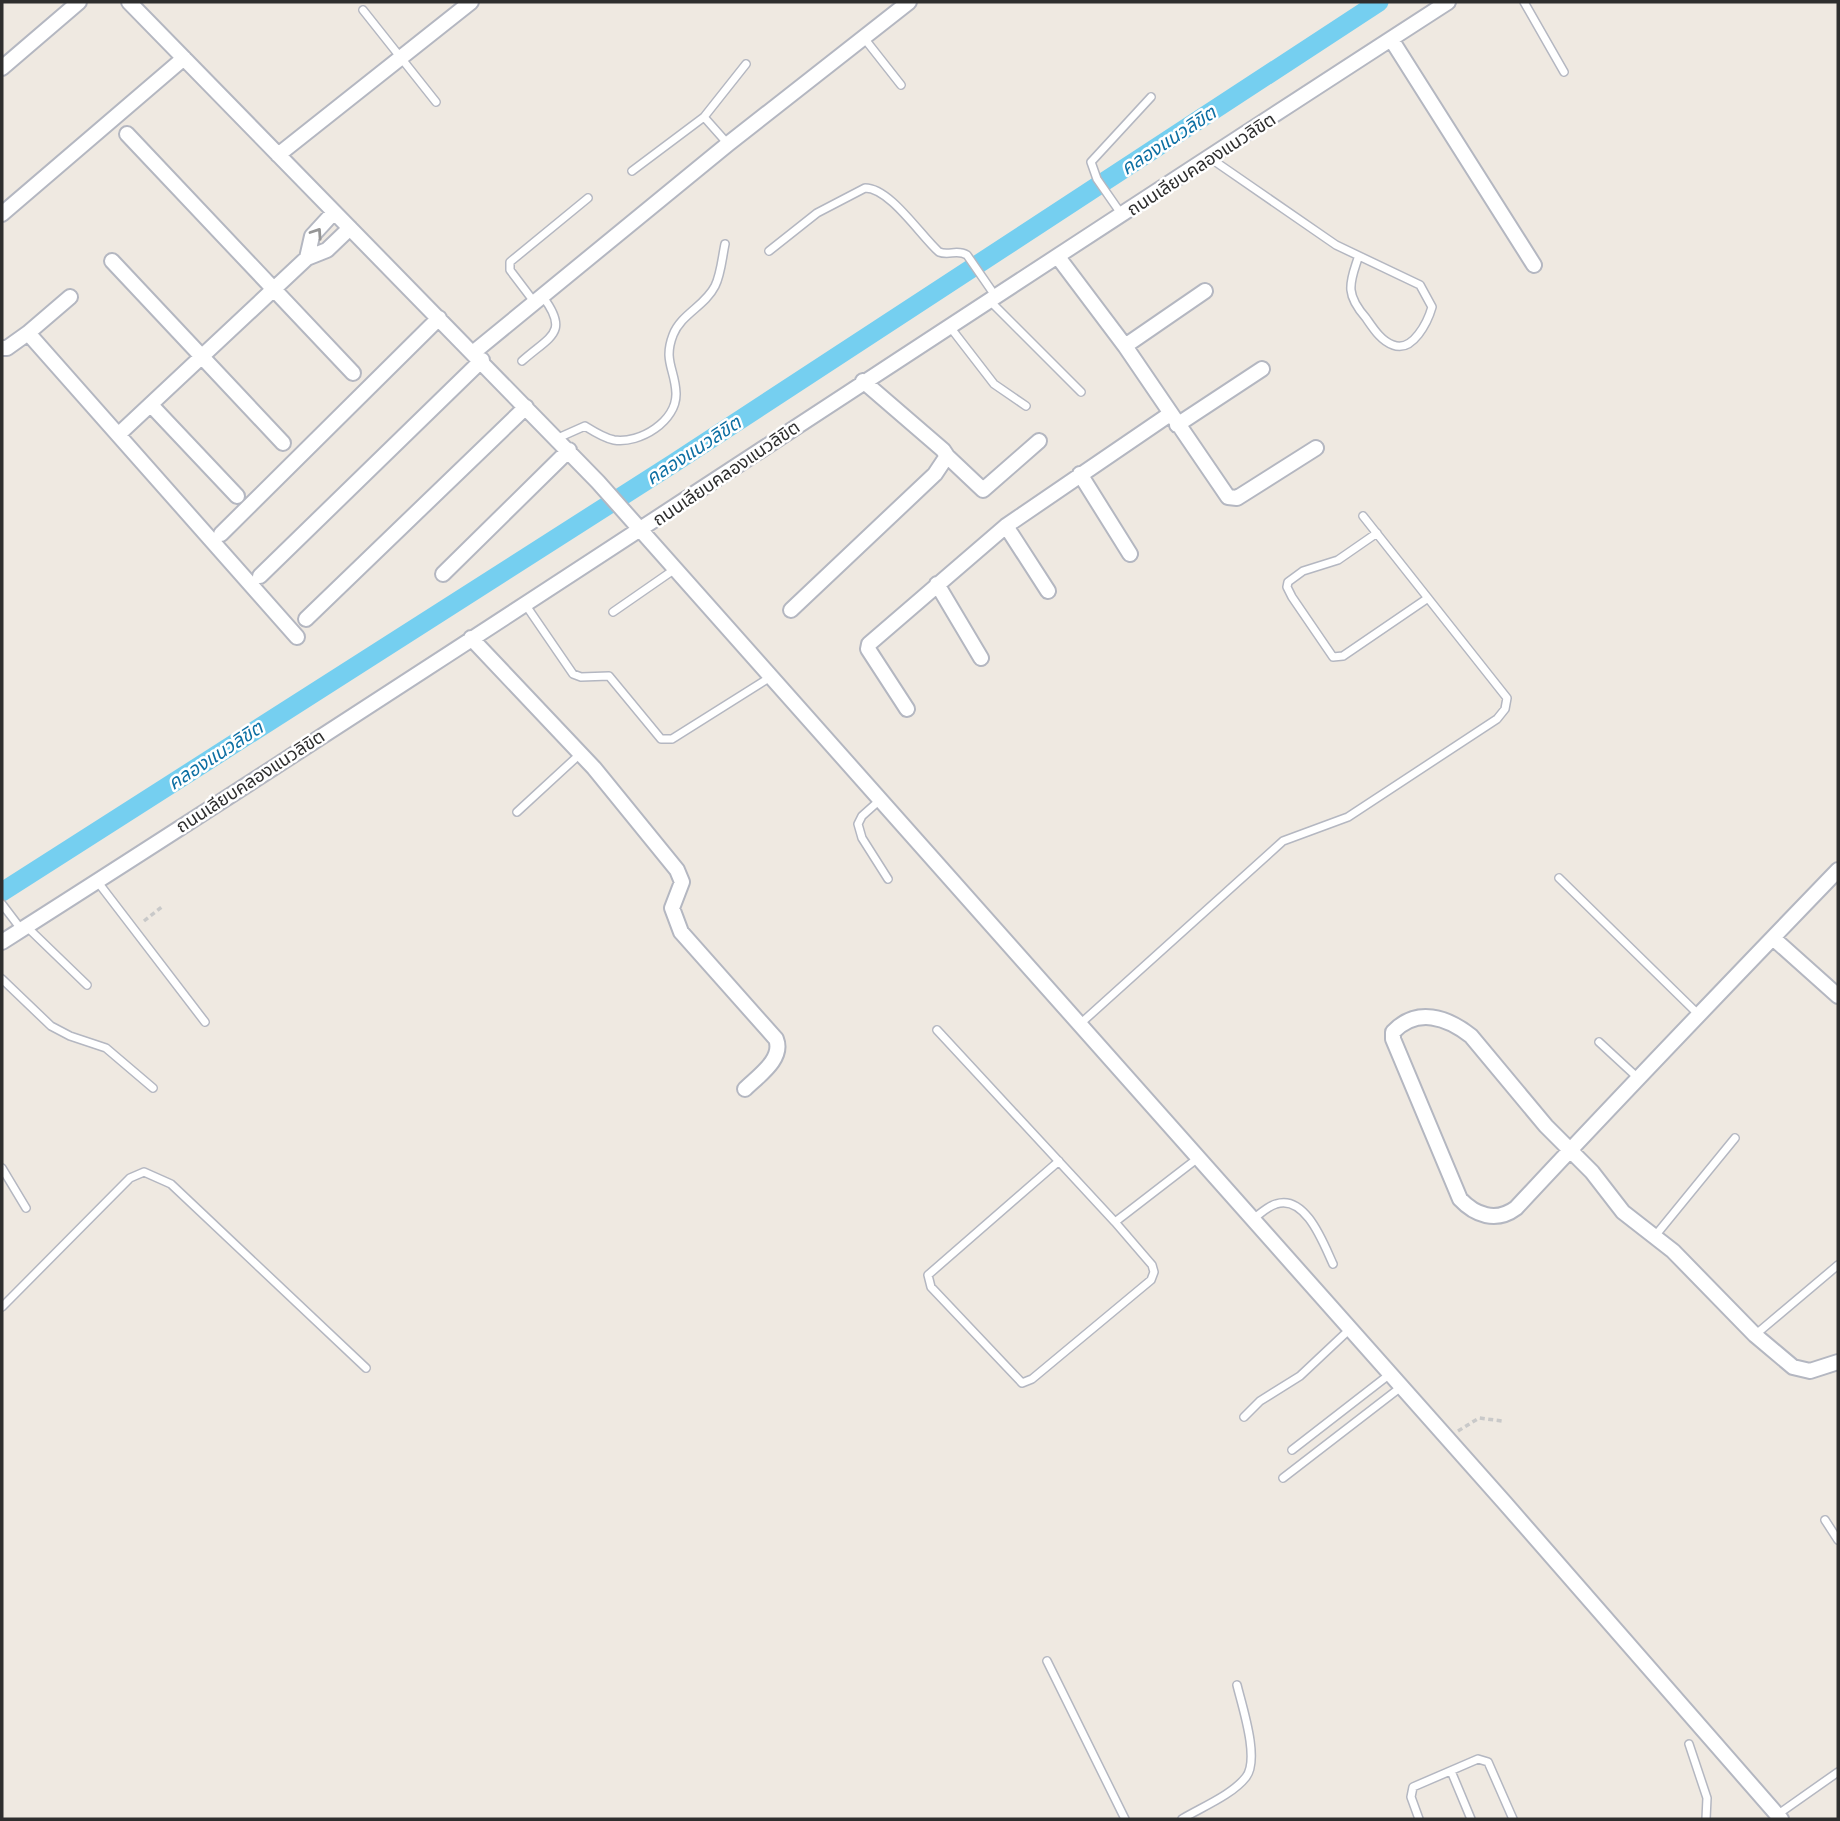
<svg xmlns="http://www.w3.org/2000/svg" width="1840" height="1821" font-family="'PT Sans Narrow','Noto Sans Thai',sans-serif">
	<rect width="100%" height="100%" fill="#efe9e1"/>
	<g fill="none" stroke-linecap="round" stroke-linejoin="round">
		<path stroke="#75cff0" stroke-width="19" d="M 2,892 L 674,463 L 1379,2"/>
		<defs>
			<path id="service" d="M 1524,2 L 1564,72
				M 363,10 L 436,102
				M 864,38 L 901,85
				M 728,144 L 704,117 L 746,64
				M 1210,158 L 1336,245 L 1420,285 L 1432,307 C 1428,321 1413,353 1393,345 C 1381,341 1373,328 1366,318 C 1359,310 1352,301 1351,290 C 1350,279 1355,268 1358,258
				M 632,171 L 704,117
				M 1122,215 L 1097,179 L 1091,162 L 1151,97
				M 769,251 L 817,213 L 865,188 C 890,188 920,235 939,252 C 949,256 957,249 967,255 L 996,297
				M 990,301 L 1081,392
				M 535,303 L 510,270 L 510,262 L 588,198
				M 950,327 L 994,384 L 1026,406
				M 522,361 C 550,336 570,333 543,297
				M 558,438 L 585,426 C 593,431 604,438 614,440 C 640,444 677,421 676,393 C 675,369 663,361 673,335 C 681,314 705,306 715,286 C 721,274 722,258 725,244
				M 1377,533 L 1338,560 L 1303,571 L 1288,582 L 1287,587 L 1292,597 L 1333,657 L 1343,656 L 1428,598
				M 525,604 L 573,674 L 581,677 L 609,676 L 661,739 L 672,739 L 772,676
				M 613,612 L 675,569
				M 881,799 L 862,816 L 858,824 L 862,838 L 888,879
				M 517,812 L 580,754
				M 1559,878 L 1698,1014
				M 97,881 L 205,1022
				M 2,904 L 21,929
				M 27,927 L 87,985
				M 2,979 L 51,1026 L 70,1036 L 106,1048 L 153,1088
				M 1080,1024 L 1283,841 L 1348,817 L 1497,719 L 1505,709 L 1507,698 L 1363,516
				M 937,1030 L 1115,1222 L 1198,1158
				M 1599,1042 L 1638,1078
				M 1059,1161 L 928,1275 L 931,1287 L 1022,1383 L 1032,1379 L 1151,1280 L 1154,1272 L 1152,1265 L 1115,1222
				M 2,1168 L 26,1208
				M 1253,1219 C 1260,1214 1268,1206 1276,1204 C 1306,1194 1324,1245 1333,1264
				M 1655,1236 L 1735,1138
				M 2,1307 L 130,1178 L 144,1172 L 171,1184 L 366,1368
				M 1755,1335 L 1838,1265
				M 1244,1417 L 1260,1401 L 1300,1376 L 1350,1329
				M 1292,1450 L 1390,1374
				M 1283,1478 L 1401,1387
				M 1825,1520 L 1838,1540
				M 1047,1661 L 1125,1819
				M 1689,1744 L 1707,1798 L 1706,1819
				M 1451,1771 L 1471,1819
				M 1777,1815 L 1838,1772
				M 1182,1819 C 1202,1807 1232,1795 1246,1777 C 1260,1759 1242,1706 1237,1685
				M 1419,1819 L 1411,1797 L 1413,1787 L 1478,1759 L 1488,1762 L 1513,1819"/>
			<path id="minor" d="M 129,2 L 598,482 L 1504,1502 L 1781,1819
				M 1391,39 L 1534,265
				M 2,68 L 79,2
				M 127,134 L 353,373
				M 278,155 L 471,2
				M 2,214 L 184,58
				M 1058,257 L 1125,346 L 1228,497 L 1237,498 L 1316,448
				M 307,258 L 312,236 L 334,212
				M 112,261 L 283,443
				M 28,333 L 70,297
				M 1125,346 L 1205,291
				M 2,348 L 7,348 L 28,333 L 297,637
				M 474,352 L 728,144 L 909,2
				M 151,405 L 237,496
				M 1177,425 L 1262,369
				M 119,434 L 307,258 L 327,250 L 350,228
				M 947,456 L 983,490 L 1039,441
				M 1080,474 L 1130,554
				M 1006,526 L 1048,591
				M 221,534 L 439,318
				M 443,574 L 569,450
				M 260,576 L 482,360
				M 937,584 L 981,658
				M 791,610 L 935,474 L 947,456 L 943,450 L 863,381
				M 306,619 L 526,407
				M 471,638 L 594,768 L 677,870 L 682,882 L 672,908 L 681,932 L 776,1039 C 784,1059 758,1076 745,1089
				M 907,709 L 868,649 L 869,644 L 1006,526 L 1170,414
				M 1838,870 C 1730,982 1622,1094 1516,1208 C 1496,1223 1475,1215 1460,1199 L 1393,1039 L 1393,1032 C 1417,1007 1447,1017 1471,1036 L 1546,1126 L 1592,1172 L 1623,1212 L 1673,1251 L 1755,1335 L 1793,1367 L 1810,1371 L 1838,1362
				M 1773,938 L 1838,996
				M 2,942 C 487,633 965,314 1448,2"/>
		</defs>
		<use href="#service" stroke="#b4b7c1" stroke-width="10"/>
		<use href="#minor" stroke="#b4b7c1" stroke-width="18"/>
		<path stroke="#c9c9c9" stroke-width="3.5" stroke-dasharray="5 3.5" stroke-linecap="butt" d="M 144,921 L 163,906
			M 1458,1431 L 1479,1418 L 1502,1421"/>
		<use href="#service" stroke="#fff" stroke-width="7"/>
		<use href="#minor" stroke="#fff" stroke-width="14"/>
	</g>
	<defs><path id="oneway-chevron" d="M-2-3.5L2.5 0L-2 3.5" fill="none" stroke-width="1.6" stroke-linecap="round" stroke-linejoin="round" transform="scale(1.75)"/></defs>
	<use stroke="#969696" href="#oneway-chevron" transform="translate(317 233) rotate(-56)"/>
	<g text-anchor="middle" dominant-baseline="central" stroke-width="5" stroke-linejoin="round" paint-order="stroke">
		<g font-size="18" fill="#2e2e2e" stroke="#fff">
			<text transform="translate(1201 164) rotate(-33)">ถนนเลียบคลองแนวลิขิต</text>
			<text transform="translate(726 473) rotate(-34)">ถนนเลียบคลองแนวลิขิต</text>
			<text transform="translate(250 781) rotate(-33)">ถนนเลียบคลองแนวลิขิต</text>
		</g>
		<g font-size="19" font-style="italic" fill="#0d6fa3" stroke="#fff">
			<text transform="translate(1168 140) rotate(-33)">คลองแนวลิขิต</text>
			<text transform="translate(693 450) rotate(-33)">คลองแนวลิขิต</text>
			<text transform="translate(215 755) rotate(-33)">คลองแนวลิขิต</text>
		</g>
	</g>
	<rect width="1840" height="1821" fill="none" stroke="#2e2e2e" stroke-width="7"/>
</svg>
